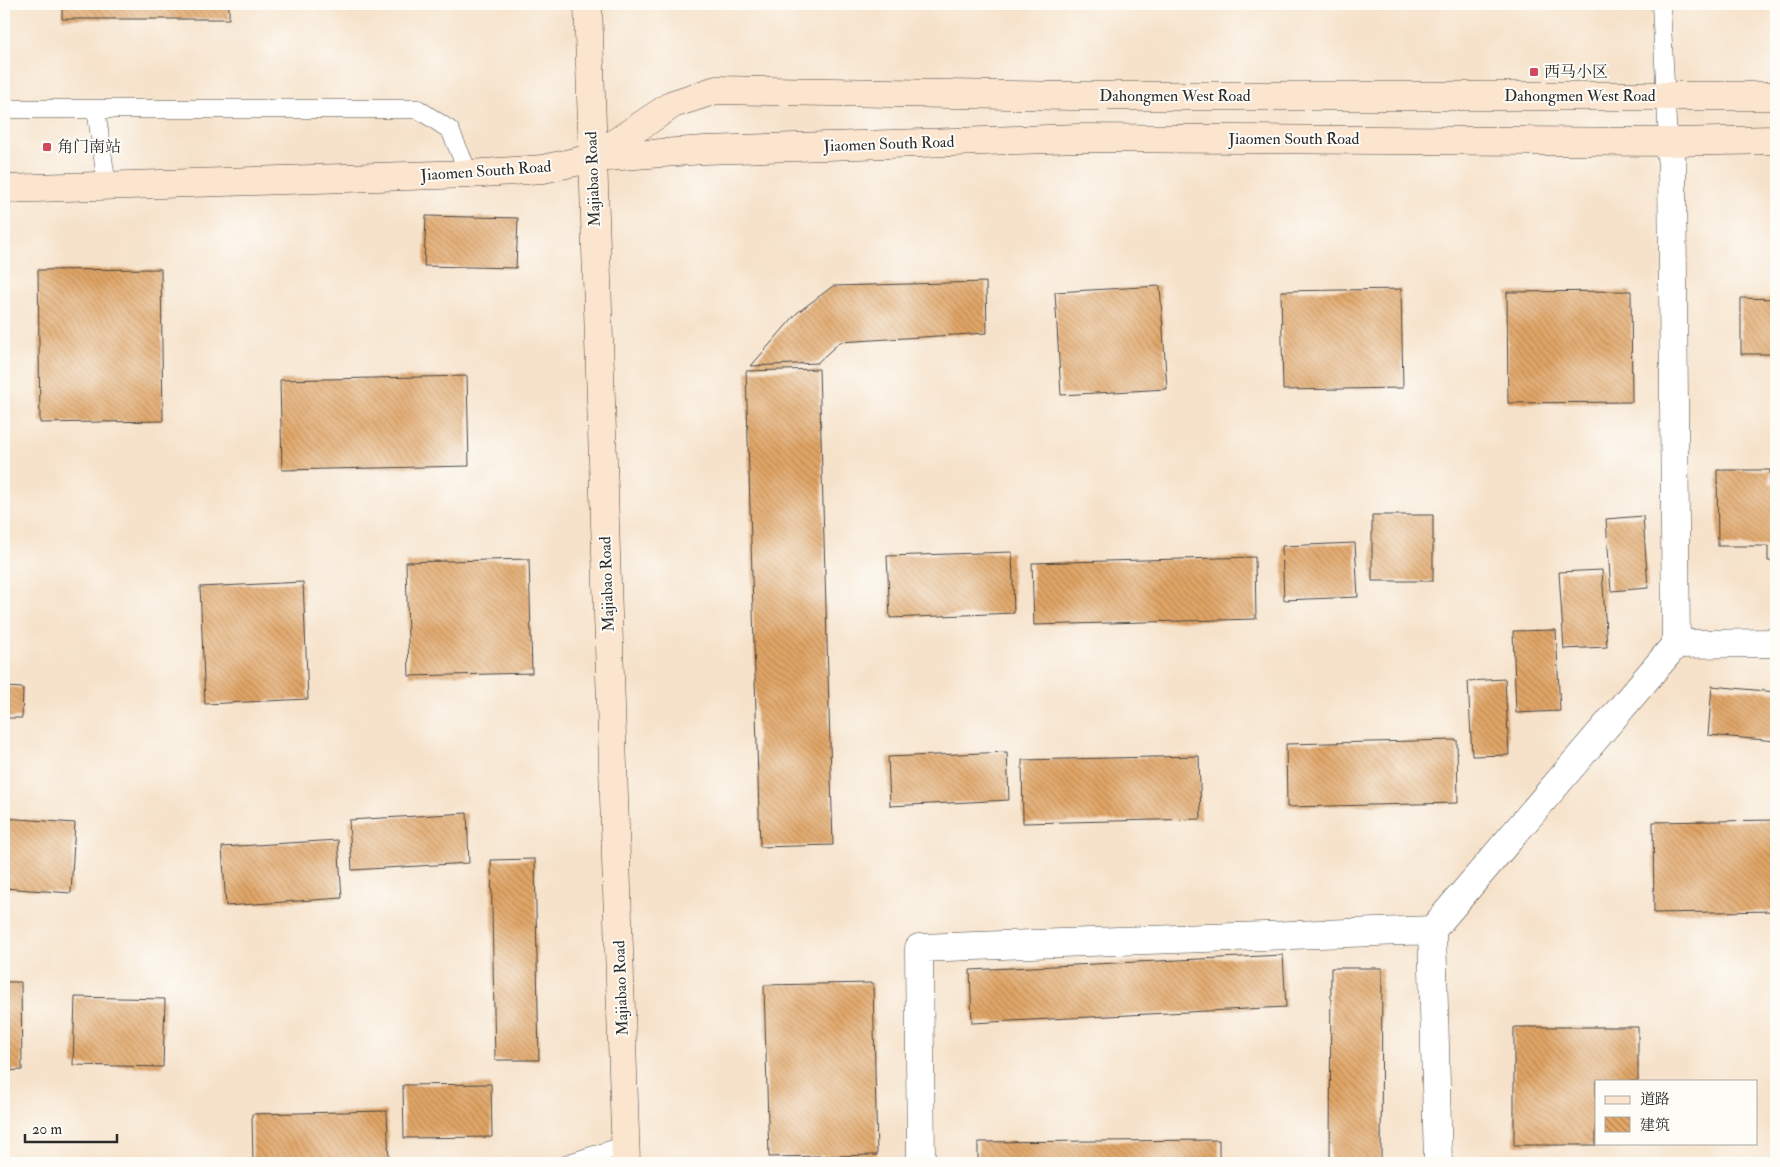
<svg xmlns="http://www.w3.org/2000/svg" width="1780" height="1167" font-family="'IM FELL Double Pica','Noto Serif SC',serif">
	<defs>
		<pattern id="building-back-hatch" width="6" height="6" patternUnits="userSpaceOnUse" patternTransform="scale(1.25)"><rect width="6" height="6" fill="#e1a566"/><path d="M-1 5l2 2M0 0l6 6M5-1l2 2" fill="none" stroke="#b78754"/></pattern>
	</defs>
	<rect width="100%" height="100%" fill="#fdfcf7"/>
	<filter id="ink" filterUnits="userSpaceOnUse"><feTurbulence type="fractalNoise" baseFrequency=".02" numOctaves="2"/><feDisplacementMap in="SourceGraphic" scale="10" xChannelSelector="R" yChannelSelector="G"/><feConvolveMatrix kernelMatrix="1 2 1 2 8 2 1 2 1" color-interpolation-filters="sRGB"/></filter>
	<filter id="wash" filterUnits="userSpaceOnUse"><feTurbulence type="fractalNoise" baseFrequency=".0096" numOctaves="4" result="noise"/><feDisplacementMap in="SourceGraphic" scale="20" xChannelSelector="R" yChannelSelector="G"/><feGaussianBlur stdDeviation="1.12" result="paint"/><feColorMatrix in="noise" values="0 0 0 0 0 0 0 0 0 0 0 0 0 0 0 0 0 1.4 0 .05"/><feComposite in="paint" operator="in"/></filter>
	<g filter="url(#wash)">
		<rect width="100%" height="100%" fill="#f6e2ca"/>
		<g id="blocks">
			<path fill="url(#building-back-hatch)" d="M 62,4 L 229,4 L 229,19 L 62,19 Z
				M 426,216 L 518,218 L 516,268 L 424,266 Z
				M 161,269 L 163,421 L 40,423 L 38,270 Z
				M 986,282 L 987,333 L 840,342 L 817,363 L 751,366 L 797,313 L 833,286 Z
				M 1160,286 L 1167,389 L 1061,395 L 1055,292 Z
				M 1401,289 L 1403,388 L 1283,390 L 1281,291 Z
				M 1631,291 L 1632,402 L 1508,403 L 1507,292 Z
				M 1741,298 L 1776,299 L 1776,354 L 1741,354 Z
				M 819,369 L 833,845 L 760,847 L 746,371 Z
				M 467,376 L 469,466 L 282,470 L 280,380 Z
				M 1717,470 L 1770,470 L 1770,483 L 1776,483 L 1776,561 L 1768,561 L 1768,546 L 1718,546 Z
				M 1372,515 L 1433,515 L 1433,581 L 1372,581 Z
				M 1643,516 L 1648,588 L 1611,591 L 1606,519 Z
				M 1355,543 L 1358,597 L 1284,600 L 1282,546 Z
				M 1012,552 L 1014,613 L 890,618 L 887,556 Z
				M 1255,557 L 1256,619 L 1034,625 L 1032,563 Z
				M 529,559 L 532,673 L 409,676 L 406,562 Z
				M 1602,570 L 1607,647 L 1564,649 L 1559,572 Z
				M 303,582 L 308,699 L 205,704 L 200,587 Z
				M 1556,630 L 1560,711 L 1516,713 L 1513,631 Z
				M 1505,679 L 1509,755 L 1472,756 L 1468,681 Z
				M 1712,686 L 1776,692 L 1776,741 L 1708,735 Z
				M 4,687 L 23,688 L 22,718 L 4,718 Z
				M 1457,740 L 1458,803 L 1287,807 L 1286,744 Z
				M 1007,752 L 1009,800 L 890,806 L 888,757 Z
				M 1199,756 L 1201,819 L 1023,823 L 1022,760 Z
				M 467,813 L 469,863 L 352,870 L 349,820 Z
				M 4,818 L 75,823 L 71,893 L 4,888 Z
				M 1776,820 L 1776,911 L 1654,913 L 1653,822 Z
				M 338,840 L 342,898 L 226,906 L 222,847 Z
				M 535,859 L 539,1060 L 495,1060 L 491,860 Z
				M 1283,955 L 1286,1007 L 972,1023 L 970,970 Z
				M 1331,968 L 1382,968 L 1381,1163 L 1330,1163 Z
				M 4,982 L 21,982 L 22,1070 L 4,1071 Z
				M 873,983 L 877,1155 L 769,1157 L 764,985 Z
				M 75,997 L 165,999 L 163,1067 L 73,1065 Z
				M 1514,1027 L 1638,1027 L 1638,1081 L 1596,1081 L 1596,1145 L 1514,1145 Z
				M 491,1084 L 492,1137 L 404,1138 L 403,1085 Z
				M 387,1111 L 389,1162 L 253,1163 L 252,1114 Z
				M 1219,1140 L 1219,1163 L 978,1163 L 978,1142 Z"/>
		</g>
	</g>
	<g filter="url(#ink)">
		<use href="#blocks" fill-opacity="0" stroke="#494643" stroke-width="1"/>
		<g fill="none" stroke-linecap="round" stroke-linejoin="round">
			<defs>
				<path id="lane" d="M 1661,4 L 1668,142
					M 4,109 L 418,109 L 450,130 L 469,174
					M 96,109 L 107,186
					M 569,1163 L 626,1145"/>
				<path id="street" d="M 1676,644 L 1776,643
					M 1432,930 L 1438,1163
					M 921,1163 L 919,948 L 1432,930 L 1676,644 L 1672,163 L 1668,142"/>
				<path id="secondary" d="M 588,4 L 626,1163
					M 594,157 L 673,104 L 716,90 L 1072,96 L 1776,96
					M 4,189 L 469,174 L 543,169 L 593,158 L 704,150 L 1079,138 L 1668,142 L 1776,140"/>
			</defs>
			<use href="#lane" stroke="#494643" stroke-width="19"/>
			<use href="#street" stroke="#494643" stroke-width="29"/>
			<use href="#secondary" stroke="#494643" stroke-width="29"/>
			<use href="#lane" stroke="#fff" stroke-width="18"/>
			<use href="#street" stroke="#fff" stroke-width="28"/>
			<use href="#secondary" stroke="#fce5cf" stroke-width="28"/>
		</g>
	</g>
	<g fill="#d1495b" stroke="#fdfcf7" stroke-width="2">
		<rect x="1529" y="67" width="10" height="10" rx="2.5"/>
		<rect x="42" y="142" width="10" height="10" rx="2.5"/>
	</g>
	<g text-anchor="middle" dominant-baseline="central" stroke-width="4" stroke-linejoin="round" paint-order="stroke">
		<g font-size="16" fill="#2b2b2b" stroke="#fdfcf7" text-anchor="start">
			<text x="1544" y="72">西马小区</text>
			<text x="57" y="147">角门南站</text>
		</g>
		<g font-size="16" fill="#2b2b2b" stroke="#fdfcf7">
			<text x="1175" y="96">Dahongmen West Road</text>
			<text x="1580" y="96">Dahongmen West Road</text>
			<text x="1294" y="139">Jiaomen South Road</text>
			<text transform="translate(889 144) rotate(-2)">Jiaomen South Road</text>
			<text transform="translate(486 171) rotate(-4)">Jiaomen South Road</text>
			<text transform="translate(593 179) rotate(-92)">Majiabao Road</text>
			<text transform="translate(607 584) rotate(-92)">Majiabao Road</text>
			<text transform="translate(621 988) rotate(-92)">Majiabao Road</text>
		</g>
	</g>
	<rect width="1780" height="1167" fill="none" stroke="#fdfcf7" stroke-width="20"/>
	<rect x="1595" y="1080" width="162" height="65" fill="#fdfcf7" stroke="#a9a8a5"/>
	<rect x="1605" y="1096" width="25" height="8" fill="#fce5cf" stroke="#a9a8a5"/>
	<text x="1640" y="1104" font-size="15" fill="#2b2b2b">道路</text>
	<rect x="1605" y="1117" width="25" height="15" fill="url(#building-back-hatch)" stroke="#a9a8a5"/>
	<text x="1640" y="1130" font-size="15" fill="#2b2b2b">建筑</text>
	<path d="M25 1134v8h92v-8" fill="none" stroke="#2b2b2b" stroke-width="2.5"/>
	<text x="32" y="1134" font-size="15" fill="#2b2b2b" stroke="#fdfcf7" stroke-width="4" paint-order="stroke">20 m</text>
</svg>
